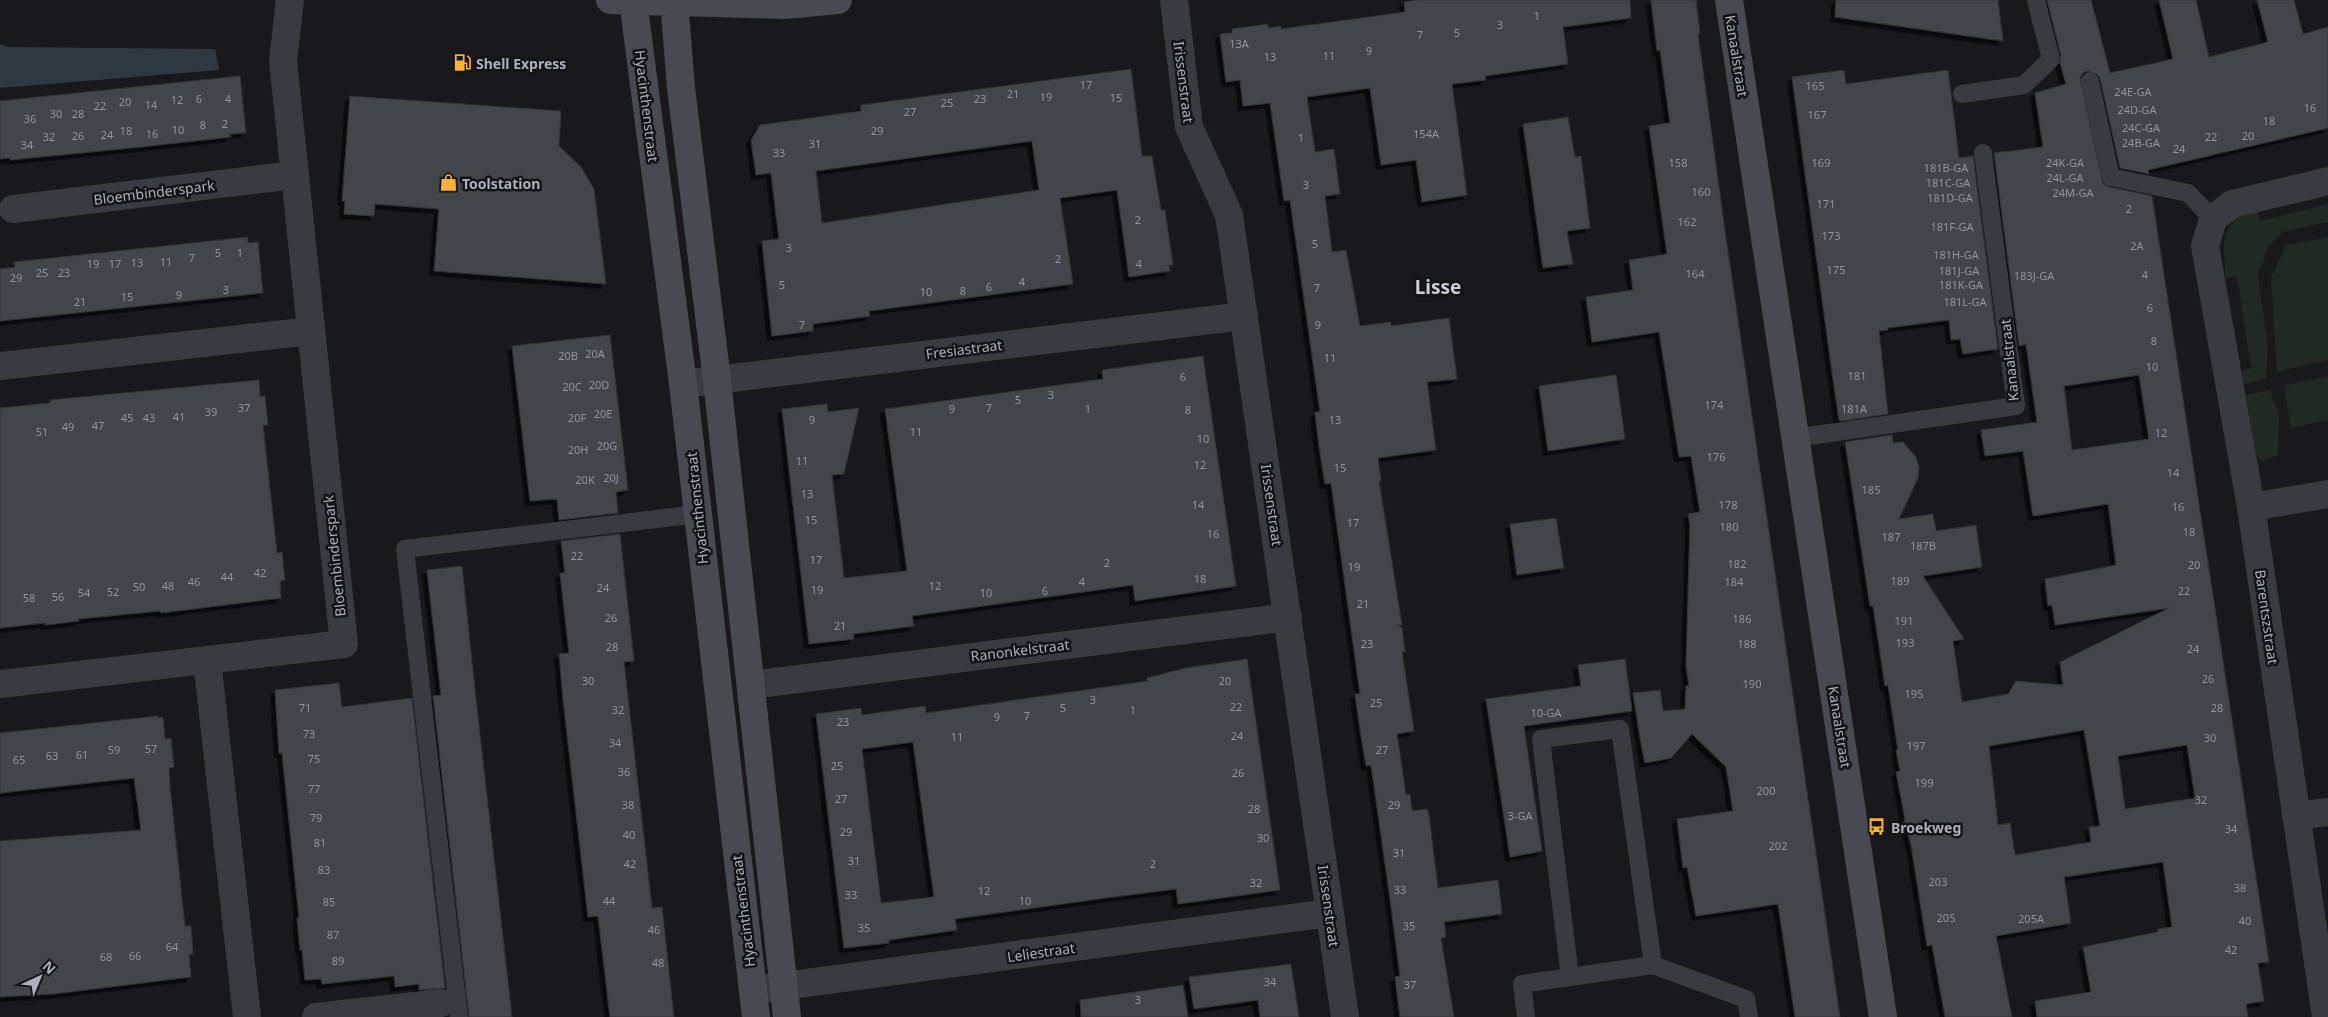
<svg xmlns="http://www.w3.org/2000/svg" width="2328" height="1017" font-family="'Noto Sans',sans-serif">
	<defs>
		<filter id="shadow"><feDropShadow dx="-4.5" dy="4.5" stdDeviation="0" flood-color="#0009"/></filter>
	</defs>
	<rect width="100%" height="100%" fill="#19191b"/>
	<path fill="#212a22" d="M 2328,204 L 2328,222 L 2283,232 L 2269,246 L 2258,275 L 2268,347 L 2266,379 L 2244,384 L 2241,371 L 2251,368 L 2237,276 L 2226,278 C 2223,247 2218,217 2257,211 L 2260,221 Z
		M 2328,237 L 2328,360 L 2277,372 L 2271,278 L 2286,245 Z
		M 2328,376 L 2328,420 L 2291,428 L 2284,386 Z
		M 2270,390 L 2279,414 L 2278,455 L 2261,461 L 2256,454 L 2246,395 Z"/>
	<path fill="#2e3840" d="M 0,44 L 8,47 L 215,49 L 219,70 L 0,88 Z"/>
	<path fill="#434448" stroke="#333337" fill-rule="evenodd" filter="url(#shadow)" d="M 1417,0 L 1630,0 L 1631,18 L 1563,27 L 1568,64 L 1485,76 L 1486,80 L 1452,84 L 1467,195 L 1422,202 L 1416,160 L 1381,165 L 1370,88 L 1307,97 L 1315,152 L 1334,149 L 1340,194 L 1325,196 L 1332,252 L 1346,250 L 1360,326 L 1391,322 L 1391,326 L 1449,318 L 1457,379 L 1427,382 L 1436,450 L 1378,458 L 1381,481 L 1379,481 L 1402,625 L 1398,625 L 1402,628 L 1405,652 L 1402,652 L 1414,731 L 1397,734 L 1406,795 L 1410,794 L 1412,811 L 1427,809 L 1429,815 L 1438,888 L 1498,880 L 1502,914 L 1444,922 L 1446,937 L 1441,938 L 1454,1017 L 1400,1017 L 1395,977 L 1400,976 L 1391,906 L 1371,765 L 1366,766 L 1360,730 L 1355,694 L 1360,694 L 1331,483 L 1325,484 L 1319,447 L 1315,412 L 1320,412 L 1290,200 L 1284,201 L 1270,103 L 1243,106 L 1240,80 L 1226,82 L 1220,34 L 1232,33 L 1232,29 L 1268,24 L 1268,28 L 1281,26 L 1281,29 L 1405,12 L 1404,2 Z
		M 1651,0 L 1696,0 L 1700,33 L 1698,34 L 1726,238 L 1840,1017 L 1795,1017 L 1778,904 L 1696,916 L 1687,867 L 1683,868 L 1677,819 L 1733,811 L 1726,767 L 1692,734 L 1671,758 L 1645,763 L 1640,738 L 1633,693 L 1660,690 L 1663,711 L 1685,709 L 1686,686 L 1689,686 L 1686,666 L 1690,525 L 1688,514 L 1700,512 L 1691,456 L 1679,457 L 1659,332 L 1592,342 L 1586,297 L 1633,290 L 1629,260 L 1667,254 L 1649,126 L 1670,123 L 1660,50 L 1657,51 Z
		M 1836,0 L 1998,0 L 2003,41 L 1835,17 Z
		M 2047,0 L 2091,0 L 2110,73 L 2173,59 L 2159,0 L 2196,0 L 2209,57 L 2268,42 L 2257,0 L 2294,0 L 2303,34 L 2328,27 L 2328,128 L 2148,170 L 2149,174 L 2120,168 L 2100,78 L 2097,74 L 2088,71 L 2083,73 L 2080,78 L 2103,184 L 2109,187 L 2152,196 L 2269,962 L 2258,963 L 2264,1001 L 2246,1004 L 2248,1017 L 2037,1017 L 2035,1001 L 2091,992 L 2083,947 L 2158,932 L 2158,929 L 2172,927 L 2163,862 L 2064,877 L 2071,923 L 1996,936 L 2012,1017 L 1945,1017 L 1932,945 L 1927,946 L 1911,845 L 1907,831 L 1902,826 L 1905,819 L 1896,772 L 1900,771 L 1896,750 L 1898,750 L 1888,685 L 1885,686 L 1873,606 L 1870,606 L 1845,442 L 1892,435 L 1893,443 L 1903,442 L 1916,457 L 1919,468 L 1918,478 L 1899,519 L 1933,514 L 1936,531 L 1976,525 L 1982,567 L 1923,576 L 1964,639 L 1953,641 L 1962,702 L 2008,694 L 2016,681 L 2063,685 L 2060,662 L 2169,608 L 2055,625 L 2052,605 L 2048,606 L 2045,579 L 2116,565 L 2108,504 L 2033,516 L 2023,451 L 1985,456 L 1981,430 L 2037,422 L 2026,344 L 2019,346 L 1994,153 L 2043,147 L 2035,93 L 2066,84 L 2060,63 L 2061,56 ZM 2139,375 L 2149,439 L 2072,450 L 2064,386 ZM 2084,730 L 2100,826 L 2089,827 L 2091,842 L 2015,855 L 2010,823 L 1998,825 L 1989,746 ZM 2187,745 L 2195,798 L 2125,809 L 2118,756 Z
		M 1131,69 L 1142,156 L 1152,156 L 1161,210 L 1165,210 L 1173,265 L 1169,265 L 1170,271 L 1129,277 L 1117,190 L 1060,198 L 1073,284 L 869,311 L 870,316 L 813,324 L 813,331 L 772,336 L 762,241 L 779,239 L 771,173 L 756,175 L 751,140 L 760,125 L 861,111 L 861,105 ZM 1032,141 L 1039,190 L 822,223 L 816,171 Z
		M 1844,70 L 1846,84 L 1948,70 L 1959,158 L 1973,156 L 1998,349 L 1963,354 L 1960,339 L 1951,340 L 1949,320 L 1887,328 L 1888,330 L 1879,331 L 1888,414 L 1842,421 L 1839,420 L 1830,358 L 1792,77 Z
		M 240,76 L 246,133 L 230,134 L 231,137 L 131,148 L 10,160 L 10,158 L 0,159 L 0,101 Z
		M 350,96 L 561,111 L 559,146 L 581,167 L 594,189 L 606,284 L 434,271 L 439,209 L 375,204 L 374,216 L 344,214 L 345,201 L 342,201 Z
		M 1568,117 L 1575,157 L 1581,156 L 1590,228 L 1567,231 L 1573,264 L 1543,268 L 1523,124 Z
		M 248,237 L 248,243 L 258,242 L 263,293 L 0,321 L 0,269 L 15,267 L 14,262 Z
		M 610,335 L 628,490 L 616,492 L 618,513 L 559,520 L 557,499 L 530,501 L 512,346 Z
		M 1203,356 L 1236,586 L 1135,601 L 1133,585 L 912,616 L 914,626 L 853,634 L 854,639 L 809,644 L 782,409 L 827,404 L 828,412 L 859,408 L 844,474 L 832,475 L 844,578 L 907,571 L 885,409 L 1103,379 L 1102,370 Z
		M 1616,375 L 1625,439 L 1548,451 L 1539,386 Z
		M 259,380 L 260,397 L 265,396 L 268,425 L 263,425 L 277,553 L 282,552 L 285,580 L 280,581 L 281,598 L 161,613 L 160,611 L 78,619 L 79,621 L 45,625 L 45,623 L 0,628 L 0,408 L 50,403 L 50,400 Z
		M 1556,518 L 1564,568 L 1517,575 L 1510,524 Z
		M 620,534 L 634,661 L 624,662 L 652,908 L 662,907 L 674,1017 L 610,1017 L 598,916 L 588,917 L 563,699 L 559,654 L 569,653 L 560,573 L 565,573 L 561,541 Z
		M 462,566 L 475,690 L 512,1017 L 469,1017 L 433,696 L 441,695 L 427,570 Z
		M 1247,659 L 1280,890 L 1178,904 L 1176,889 L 1105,898 L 955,919 L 957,930 L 889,940 L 889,943 L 844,948 L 816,714 L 861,708 L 862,715 L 925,706 L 926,713 L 1147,681 L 1147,678 L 1186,668 ZM 913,742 L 934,897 L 881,903 L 862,749 Z
		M 1625,659 L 1632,711 L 1524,726 L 1542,851 L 1510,857 L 1486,699 L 1581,686 L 1578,665 Z
		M 339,683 L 342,707 L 412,698 L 445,988 L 419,990 L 419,984 L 395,987 L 394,976 L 322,984 L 321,979 L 305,980 L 302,950 L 300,950 L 297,918 L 299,918 L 282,753 L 279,753 L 275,690 Z
		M 158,716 L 158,718 L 163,717 L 165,739 L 171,738 L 174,767 L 169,768 L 170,787 L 185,926 L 191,926 L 193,954 L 189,954 L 191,977 L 53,994 L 0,997 L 0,841 L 141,830 L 134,778 L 0,793 L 0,733 Z
		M 1291,964 L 1299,1017 L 1260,1017 L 1258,1000 L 1194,1009 L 1189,977 Z
		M 1183,985 L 1188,1017 L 1081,1017 L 1080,1000 Z"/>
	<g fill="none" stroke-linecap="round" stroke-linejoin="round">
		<path stroke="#3a3b40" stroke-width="18" d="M 2090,81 L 2111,177 L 2188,193 L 2213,219
			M 1962,94 L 2024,85 L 2051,59 L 2036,0
			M 1795,438 L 2016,406 L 1983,153
			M 1570,977 L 1541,739 L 1620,729 L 1653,965
			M 459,1017 L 405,549 L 698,514
			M 1526,1017 L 1522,984 L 1653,965 L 1746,999 L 1749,1017"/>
		<path stroke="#3a3b40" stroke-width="28" d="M 1174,0 L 1189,127 L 1229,215 L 1345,1017
			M 13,209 L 295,175
			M 0,366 L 311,331
			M 683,384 L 1244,316
			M 2251,507 L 2328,494
			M 207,660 L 247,1017
			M 0,684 L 344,644 L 283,61 L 290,0
			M 751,685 L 1288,617
			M 2296,816 L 2328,812
			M 753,990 L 1329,913
			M 316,1017 L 441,1003
			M 2326,1017 L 2251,507 L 2205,246 L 2213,219 L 2232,204 L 2328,181"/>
		<path stroke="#484a51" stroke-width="28" d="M 610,0 L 785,5 L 838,0
			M 633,0 L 683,384 L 756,1017
			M 674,0 L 681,88 L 717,380 L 787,1017
			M 1729,0 L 1883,1017"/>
	</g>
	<defs>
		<symbol id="fuel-bare" viewBox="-9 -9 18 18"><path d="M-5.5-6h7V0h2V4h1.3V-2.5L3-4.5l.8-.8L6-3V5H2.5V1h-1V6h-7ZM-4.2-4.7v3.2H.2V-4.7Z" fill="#f8b234" stroke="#141416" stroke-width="2.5" paint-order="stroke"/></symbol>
		<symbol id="shop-bare" viewBox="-9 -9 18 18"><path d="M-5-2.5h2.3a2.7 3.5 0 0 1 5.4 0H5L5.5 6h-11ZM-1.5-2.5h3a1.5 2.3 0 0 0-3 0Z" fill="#f8b234" stroke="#141416" stroke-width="2.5" paint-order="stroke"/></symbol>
		<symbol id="bus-bare" viewBox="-9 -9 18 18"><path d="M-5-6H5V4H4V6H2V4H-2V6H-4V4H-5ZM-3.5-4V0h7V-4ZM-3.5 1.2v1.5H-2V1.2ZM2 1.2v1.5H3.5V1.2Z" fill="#f8b234" stroke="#141416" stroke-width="2.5" paint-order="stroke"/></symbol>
	</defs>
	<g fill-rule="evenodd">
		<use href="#fuel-bare" x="450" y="50" width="25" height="25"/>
		<use href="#shop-bare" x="436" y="170" width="25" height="25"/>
		<use href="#bus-bare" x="1864" y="814" width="25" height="25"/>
	</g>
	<g text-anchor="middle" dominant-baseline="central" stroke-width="5" stroke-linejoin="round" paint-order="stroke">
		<g font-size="11" fill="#91959e">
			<text x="1537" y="15">1</text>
			<text x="1500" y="24">3</text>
			<text x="1457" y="32">5</text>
			<text x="1420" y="34">7</text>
			<text x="1239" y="43">13A</text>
			<text x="1369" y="50">9</text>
			<text x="1329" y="55">11</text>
			<text x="1270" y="56">13</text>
			<text x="1086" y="84">17</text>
			<text x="1815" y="85">165</text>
			<text x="2133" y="91">24E-GA</text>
			<text x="1013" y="93">21</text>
			<text x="1046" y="96">19</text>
			<text x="1116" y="97">15</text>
			<text x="199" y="98">6</text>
			<text x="228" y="98">4</text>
			<text x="980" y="98">23</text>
			<text x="177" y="99">12</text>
			<text x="125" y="101">20</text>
			<text x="947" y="102">25</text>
			<text x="151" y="104">14</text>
			<text x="100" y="105">22</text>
			<text x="2310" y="107">16</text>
			<text x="2137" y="109">24D-GA</text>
			<text x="910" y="111">27</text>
			<text x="56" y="113">30</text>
			<text x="78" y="113">28</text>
			<text x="1817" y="114">167</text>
			<text x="30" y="118">36</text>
			<text x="2269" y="120">18</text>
			<text x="225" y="123">2</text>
			<text x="203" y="124">8</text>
			<text x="2141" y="127">24C-GA</text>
			<text x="178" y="129">10</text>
			<text x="126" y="130">18</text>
			<text x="877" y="130">29</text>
			<text x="152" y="133">16</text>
			<text x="1426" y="133">154A</text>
			<text x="107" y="134">24</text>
			<text x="78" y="135">26</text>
			<text x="2248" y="135">20</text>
			<text x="49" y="136">32</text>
			<text x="2211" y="136">22</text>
			<text x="1301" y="137">1</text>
			<text x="2141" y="142">24B-GA</text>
			<text x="815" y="143">31</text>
			<text x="27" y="144">34</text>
			<text x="2179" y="148">24</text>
			<text x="779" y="152">33</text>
			<text x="1678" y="162">158</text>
			<text x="1821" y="162">169</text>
			<text x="2065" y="162">24K-GA</text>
			<text x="1946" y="167">181B-GA</text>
			<text x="2065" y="177">24L-GA</text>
			<text x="1948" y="182">181C-GA</text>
			<text x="1306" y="184">3</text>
			<text x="1701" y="191">160</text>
			<text x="2073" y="192">24M-GA</text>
			<text x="1950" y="197">181D-GA</text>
			<text x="1826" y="203">171</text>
			<text x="2129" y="208">2</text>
			<text x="1138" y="219">2</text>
			<text x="1687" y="221">162</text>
			<text x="1952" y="226">181F-GA</text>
			<text x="1831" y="235">173</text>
			<text x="1315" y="243">5</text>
			<text x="2137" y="245">2A</text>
			<text x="789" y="247">3</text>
			<text x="218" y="252">5</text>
			<text x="240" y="252">1</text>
			<text x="1956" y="254">181H-GA</text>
			<text x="192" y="257">7</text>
			<text x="1058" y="258">2</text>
			<text x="166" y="261">11</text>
			<text x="137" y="262">13</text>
			<text x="93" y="263">19</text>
			<text x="115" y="263">17</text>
			<text x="1139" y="263">4</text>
			<text x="1836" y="269">175</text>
			<text x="1959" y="270">181J-GA</text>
			<text x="42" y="272">25</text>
			<text x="64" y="272">23</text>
			<text x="1695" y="273">164</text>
			<text x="2145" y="274">4</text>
			<text x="2034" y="275">183J-GA</text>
			<text x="16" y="277">29</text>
			<text x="1022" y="281">4</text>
			<text x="782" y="284">5</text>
			<text x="1961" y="284">181K-GA</text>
			<text x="989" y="286">6</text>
			<text x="1317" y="287">7</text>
			<text x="226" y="289">3</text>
			<text x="963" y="290">8</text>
			<text x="926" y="291">10</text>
			<text x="179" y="294">9</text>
			<text x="127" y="296">15</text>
			<text x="80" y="301">21</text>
			<text x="1965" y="301">181L-GA</text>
			<text x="2150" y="307">6</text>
			<text x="802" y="324">7</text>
			<text x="1318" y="324">9</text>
			<text x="2154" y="340">8</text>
			<text x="595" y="353">20A</text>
			<text x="568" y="355">20B</text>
			<text x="1330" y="357">11</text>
			<text x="2152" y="366">10</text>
			<text x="1857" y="375">181</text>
			<text x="1183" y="376">6</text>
			<text x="599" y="384">20D</text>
			<text x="572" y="386">20C</text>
			<text x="1051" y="394">3</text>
			<text x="1018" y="399">5</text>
			<text x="1714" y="404">174</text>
			<text x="244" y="407">37</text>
			<text x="989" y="407">7</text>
			<text x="952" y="408">9</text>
			<text x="1088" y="408">1</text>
			<text x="1854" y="408">181A</text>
			<text x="1188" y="409">8</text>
			<text x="211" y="411">39</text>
			<text x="603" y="413">20E</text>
			<text x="179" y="416">41</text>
			<text x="127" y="417">45</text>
			<text x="149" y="417">43</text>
			<text x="577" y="417">20F</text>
			<text x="812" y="419">9</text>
			<text x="1335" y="419">13</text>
			<text x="98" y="425">47</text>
			<text x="68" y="426">49</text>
			<text x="42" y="431">51</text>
			<text x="916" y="431">11</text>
			<text x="2161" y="432">12</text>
			<text x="1203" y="438">10</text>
			<text x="607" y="445">20G</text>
			<text x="578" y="449">20H</text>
			<text x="1716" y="456">176</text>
			<text x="802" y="460">11</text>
			<text x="1200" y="464">12</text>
			<text x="1340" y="467">15</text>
			<text x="2173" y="472">14</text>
			<text x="611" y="477">20J</text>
			<text x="585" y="479">20K</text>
			<text x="1871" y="489">185</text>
			<text x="807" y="493">13</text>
			<text x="1198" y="504">14</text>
			<text x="1728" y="504">178</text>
			<text x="2178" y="506">16</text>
			<text x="811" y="519">15</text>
			<text x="1353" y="522">17</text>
			<text x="1729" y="526">180</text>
			<text x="2189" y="531">18</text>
			<text x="1213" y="533">16</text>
			<text x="1891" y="536">187</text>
			<text x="1923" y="545">187B</text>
			<text x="577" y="555">22</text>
			<text x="816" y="559">17</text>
			<text x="1107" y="562">2</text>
			<text x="1737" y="563">182</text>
			<text x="2194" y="564">20</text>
			<text x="1354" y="566">19</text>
			<text x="260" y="572">42</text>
			<text x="227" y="576">44</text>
			<text x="1200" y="578">18</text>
			<text x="1900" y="580">189</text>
			<text x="194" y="581">46</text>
			<text x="1082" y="581">4</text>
			<text x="1734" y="581">184</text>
			<text x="168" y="585">48</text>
			<text x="935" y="585">12</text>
			<text x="139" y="586">50</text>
			<text x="603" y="587">24</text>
			<text x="817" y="589">19</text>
			<text x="1045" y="590">6</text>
			<text x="2184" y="590">22</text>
			<text x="113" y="591">52</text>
			<text x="84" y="592">54</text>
			<text x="986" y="592">10</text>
			<text x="58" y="596">56</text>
			<text x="29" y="597">58</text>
			<text x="1363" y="603">21</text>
			<text x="611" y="617">26</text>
			<text x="1742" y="618">186</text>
			<text x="1904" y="620">191</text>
			<text x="840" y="625">21</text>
			<text x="1905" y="642">193</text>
			<text x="1367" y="643">23</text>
			<text x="1747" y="643">188</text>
			<text x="612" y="646">28</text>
			<text x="2193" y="648">24</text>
			<text x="2208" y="678">26</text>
			<text x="588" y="680">30</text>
			<text x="1225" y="680">20</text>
			<text x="1752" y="683">190</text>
			<text x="1914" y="693">195</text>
			<text x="1093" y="699">3</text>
			<text x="1376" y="702">25</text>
			<text x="1236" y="706">22</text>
			<text x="305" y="707">71</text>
			<text x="1063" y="707">5</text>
			<text x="2217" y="707">28</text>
			<text x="618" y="709">32</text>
			<text x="1133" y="709">1</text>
			<text x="1546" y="712">10-GA</text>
			<text x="1027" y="715">7</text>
			<text x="997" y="716">9</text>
			<text x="843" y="721">23</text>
			<text x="309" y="733">73</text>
			<text x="1237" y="735">24</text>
			<text x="957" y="736">11</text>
			<text x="2210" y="737">30</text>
			<text x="615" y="742">34</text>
			<text x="1916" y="745">197</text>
			<text x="151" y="748">57</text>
			<text x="114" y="749">59</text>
			<text x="1382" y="749">27</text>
			<text x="82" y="754">61</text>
			<text x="52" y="755">63</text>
			<text x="314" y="758">75</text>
			<text x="19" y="759">65</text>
			<text x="837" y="765">25</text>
			<text x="624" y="771">36</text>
			<text x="1238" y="772">26</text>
			<text x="1924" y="782">199</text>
			<text x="314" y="788">77</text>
			<text x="1766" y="790">200</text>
			<text x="841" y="798">27</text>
			<text x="2201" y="799">32</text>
			<text x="628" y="804">38</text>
			<text x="1394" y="804">29</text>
			<text x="1254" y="808">28</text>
			<text x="1520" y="815">3-GA</text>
			<text x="316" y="817">79</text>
			<text x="2231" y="828">34</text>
			<text x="846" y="831">29</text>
			<text x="629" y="834">40</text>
			<text x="1263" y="837">30</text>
			<text x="320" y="842">81</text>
			<text x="1778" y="845">202</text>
			<text x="1399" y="852">31</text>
			<text x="854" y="860">31</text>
			<text x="630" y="863">42</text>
			<text x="1153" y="863">2</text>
			<text x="324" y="869">83</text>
			<text x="1938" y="881">203</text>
			<text x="1256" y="882">32</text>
			<text x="2240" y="887">38</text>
			<text x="1400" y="889">33</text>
			<text x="984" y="890">12</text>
			<text x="851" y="894">33</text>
			<text x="609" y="900">44</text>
			<text x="1025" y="900">10</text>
			<text x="329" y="901">85</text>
			<text x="1946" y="917">205</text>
			<text x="2031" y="918">205A</text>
			<text x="2245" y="920">40</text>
			<text x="1409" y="925">35</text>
			<text x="864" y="927">35</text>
			<text x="654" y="929">46</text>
			<text x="333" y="934">87</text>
			<text x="172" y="946">64</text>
			<text x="2231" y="949">42</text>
			<text x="135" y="955">66</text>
			<text x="106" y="956">68</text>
			<text x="338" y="960">89</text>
			<text x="658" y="962">48</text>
			<text x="1270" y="981">34</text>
			<text x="1410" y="984">37</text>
			<text x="1138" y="999">3</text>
		</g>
		<g font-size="14" fill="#abb0bb" stroke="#141416">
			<text transform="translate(1737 56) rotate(81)">Kanaalstraat</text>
			<text transform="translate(1184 82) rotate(83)">Irissenstraat</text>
			<text transform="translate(647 106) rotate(83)">Hyacinthenstraat</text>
			<text transform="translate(154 192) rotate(-7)">Bloembinderspark</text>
			<text transform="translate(964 349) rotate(-7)">Fresiastraat</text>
			<text transform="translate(2009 360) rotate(-96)">Kanaalstraat</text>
			<text transform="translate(1272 505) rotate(82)">Irissenstraat</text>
			<text transform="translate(697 508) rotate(-96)">Hyacinthenstraat</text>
			<text transform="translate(334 556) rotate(-96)">Bloembinderspark</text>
			<text transform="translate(2267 617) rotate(82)">Barentszstraat</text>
			<text transform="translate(1020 650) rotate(-7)">Ranonkelstraat</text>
			<text transform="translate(1840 727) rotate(81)">Kanaalstraat</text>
			<text transform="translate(1329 906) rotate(82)">Irissenstraat</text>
			<text transform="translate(743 911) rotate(-97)">Hyacinthenstraat</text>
			<text transform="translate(1041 952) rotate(-8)">Leliestraat</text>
		</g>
		<g font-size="14" font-weight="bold" fill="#abb0bb" stroke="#141416" text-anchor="start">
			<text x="476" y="63">Shell Express</text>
			<text x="462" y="183">Toolstation</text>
			<text x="1891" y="827">Broekweg</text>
		</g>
		<g font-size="19" font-weight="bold" fill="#cccfd7" stroke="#141416">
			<text x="1438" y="287">Lisse</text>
		</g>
	</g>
	<g transform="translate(40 977) rotate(44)" stroke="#141416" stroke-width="4" paint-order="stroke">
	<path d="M0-4L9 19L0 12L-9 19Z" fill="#abb0bb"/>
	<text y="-8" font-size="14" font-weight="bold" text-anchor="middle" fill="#abb0bb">N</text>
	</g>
</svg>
